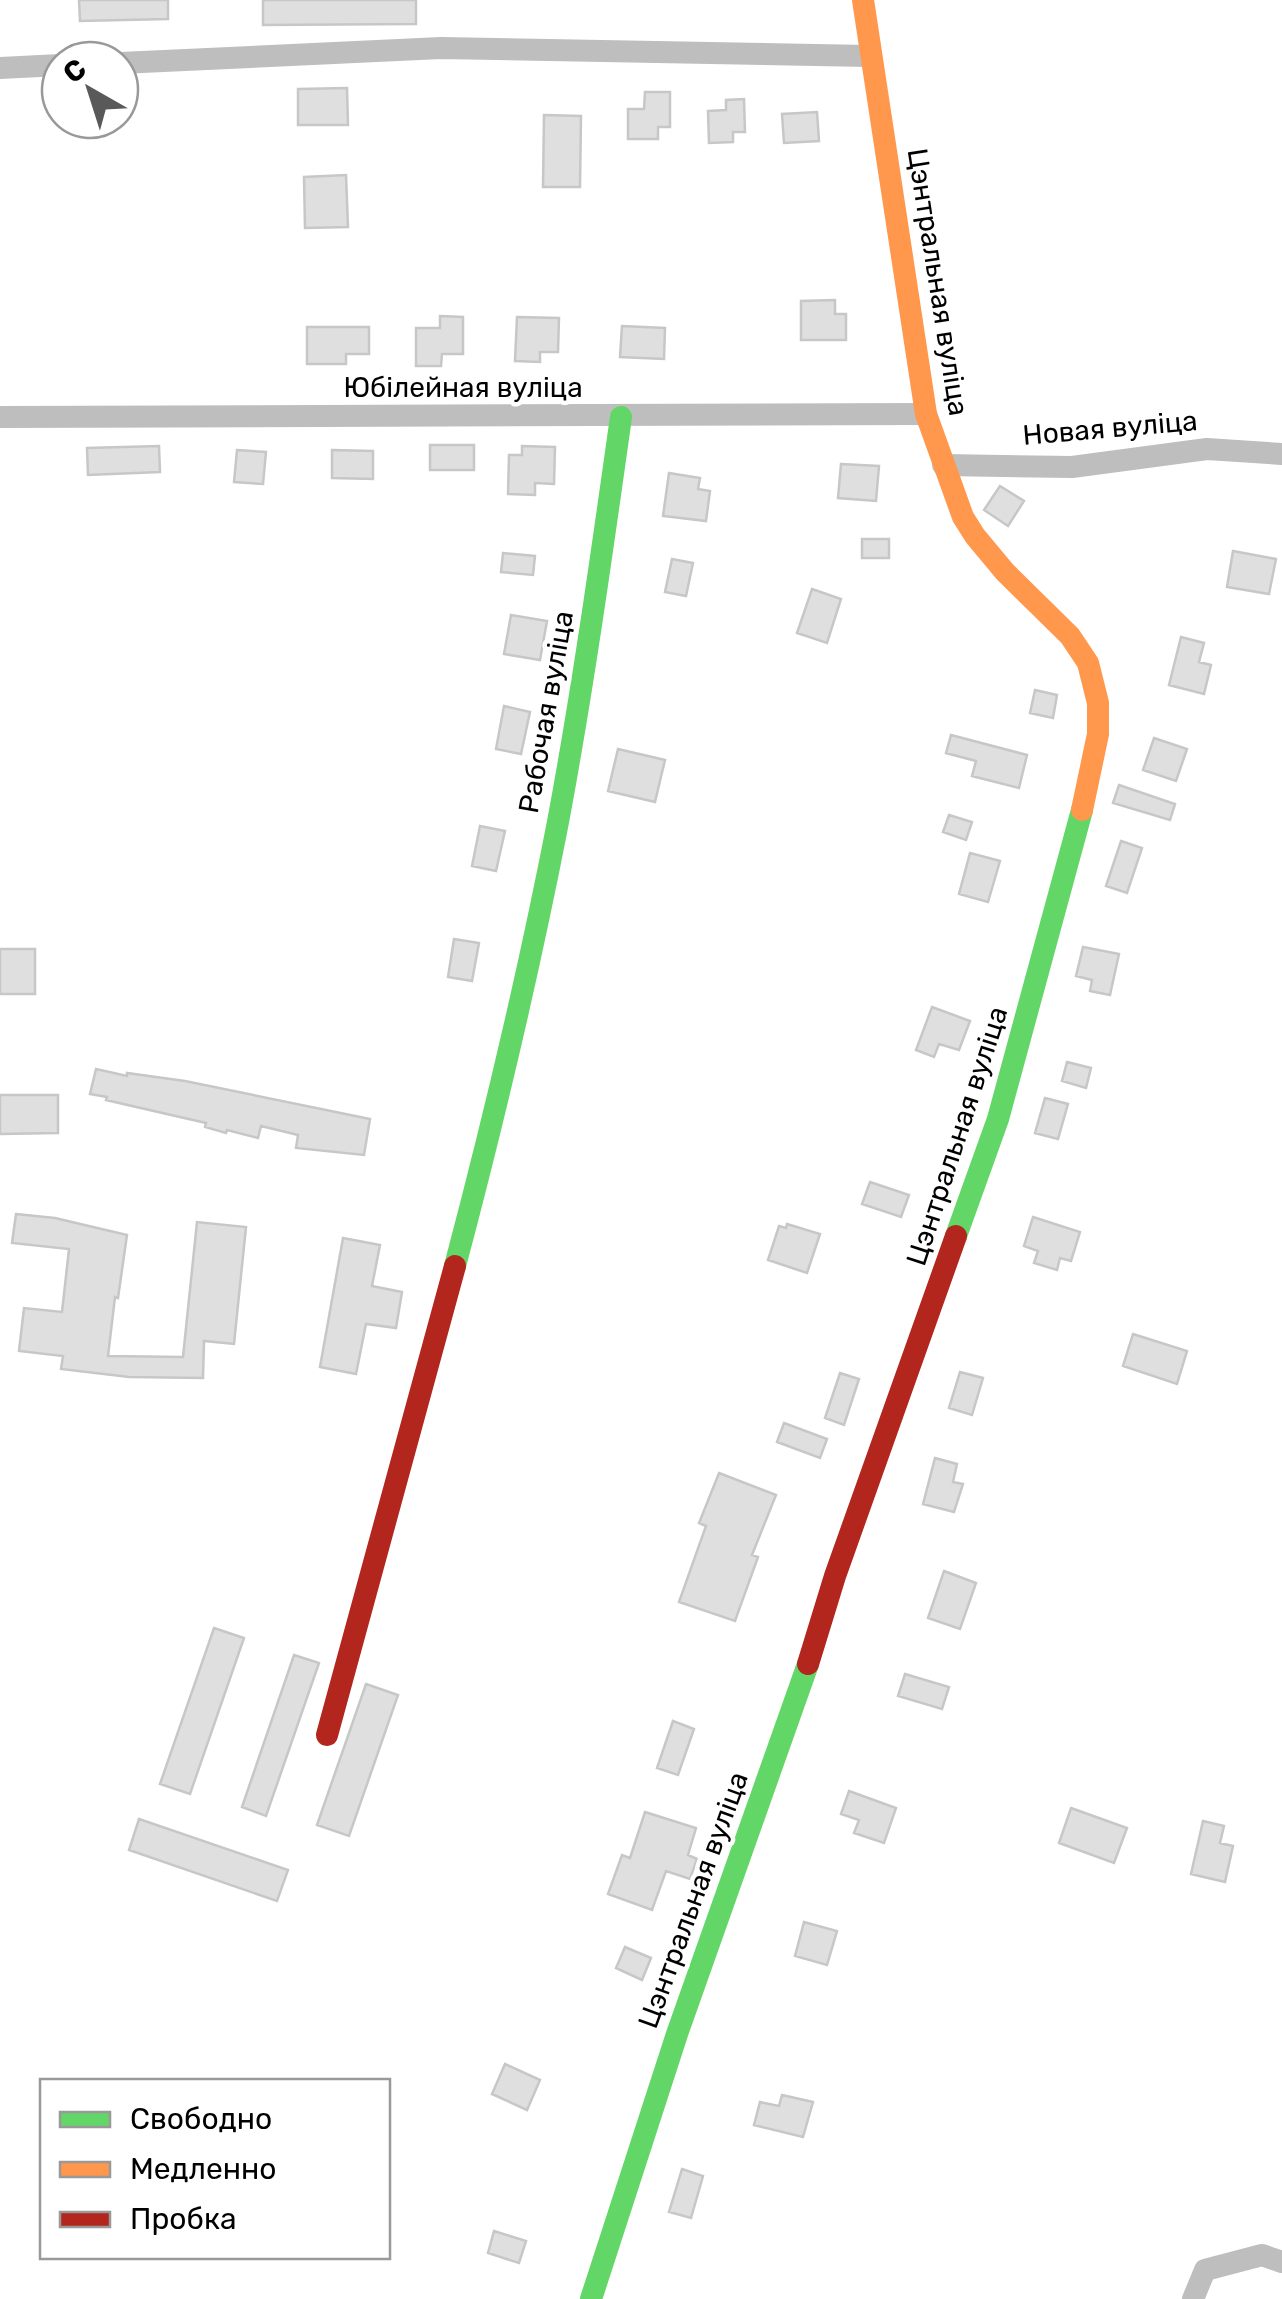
<svg xmlns="http://www.w3.org/2000/svg" width="1282" height="2299" font-family="Rubik,sans-serif">
	<rect width="100%" height="100%" fill="#fff"/>
	<path fill="#dfdfdf" stroke="#c7c7c7" stroke-width="2.5" d="M 79,0 L 168,0 L 168,19 L 80,21 Z
		M 263,0 L 416,0 L 416,24 L 263,25 Z
		M 347,88 L 348,125 L 298,125 L 298,89 Z
		M 645,92 L 670,92 L 670,127 L 658,127 L 658,139 L 628,139 L 628,109 L 644,109 Z
		M 744,99 L 745,132 L 733,132 L 733,142 L 709,143 L 708,111 L 726,110 L 726,100 Z
		M 817,112 L 819,141 L 784,143 L 782,114 Z
		M 544,115 L 581,116 L 580,187 L 543,187 Z
		M 346,175 L 348,227 L 305,228 L 304,177 Z
		M 835,300 L 835,314 L 846,314 L 846,340 L 801,340 L 801,301 Z
		M 440,316 L 463,317 L 463,354 L 442,354 L 441,366 L 416,366 L 416,328 L 440,328 Z
		M 517,317 L 559,318 L 558,352 L 540,352 L 540,362 L 515,361 Z
		M 622,326 L 665,328 L 664,359 L 620,357 Z
		M 307,327 L 369,327 L 369,354 L 346,354 L 346,364 L 307,364 Z
		M 430,445 L 474,445 L 474,470 L 430,470 Z
		M 159,446 L 160,472 L 88,475 L 87,448 Z
		M 522,446 L 555,447 L 554,484 L 535,483 L 535,495 L 508,494 L 509,455 L 522,455 Z
		M 237,450 L 266,452 L 263,484 L 234,482 Z
		M 332,450 L 373,451 L 373,479 L 332,478 Z
		M 841,464 L 879,466 L 876,501 L 838,498 Z
		M 669,473 L 700,478 L 698,489 L 710,491 L 706,521 L 663,516 Z
		M 1000,486 L 1024,501 L 1008,526 L 984,510 Z
		M 862,539 L 889,539 L 889,558 L 862,558 Z
		M 1233,551 L 1276,559 L 1269,594 L 1227,587 Z
		M 503,553 L 535,556 L 533,575 L 501,572 Z
		M 672,559 L 693,563 L 686,596 L 665,592 Z
		M 812,589 L 841,599 L 827,643 L 797,633 Z
		M 511,615 L 547,621 L 540,660 L 504,654 Z
		M 1181,637 L 1204,643 L 1199,662 L 1211,665 L 1204,694 L 1169,685 Z
		M 1035,690 L 1057,695 L 1053,718 L 1030,713 Z
		M 504,706 L 530,712 L 521,754 L 496,749 Z
		M 951,735 L 1027,755 L 1019,788 L 972,776 L 976,761 L 946,753 Z
		M 1154,738 L 1187,749 L 1176,781 L 1143,770 Z
		M 618,749 L 665,760 L 655,802 L 608,791 Z
		M 1119,785 L 1175,804 L 1170,820 L 1113,803 Z
		M 949,815 L 972,822 L 966,840 L 943,832 Z
		M 480,826 L 505,831 L 496,871 L 472,866 Z
		M 1121,841 L 1142,848 L 1127,893 L 1106,886 Z
		M 970,853 L 1000,861 L 988,902 L 959,894 Z
		M 454,939 L 479,943 L 472,981 L 448,977 Z
		M 1083,947 L 1119,954 L 1110,995 L 1090,991 L 1092,980 L 1076,976 Z
		M 0,949 L 35,949 L 35,994 L 0,994 Z
		M 932,1007 L 970,1021 L 959,1050 L 939,1044 L 934,1057 L 916,1050 Z
		M 1067,1062 L 1091,1068 L 1086,1088 L 1062,1081 Z
		M 96,1069 L 127,1076 L 127,1073 L 185,1081 L 370,1119 L 364,1155 L 296,1148 L 298,1135 L 261,1126 L 258,1138 L 227,1130 L 226,1133 L 205,1127 L 206,1123 L 106,1100 L 107,1097 L 90,1094 Z
		M 0,1095 L 58,1095 L 58,1133 L 0,1134 Z
		M 1045,1098 L 1068,1104 L 1058,1139 L 1035,1133 Z
		M 870,1182 L 909,1195 L 901,1217 L 862,1204 Z
		M 16,1214 L 55,1218 L 127,1235 L 118,1298 L 115,1297 L 108,1356 L 183,1357 L 197,1222 L 246,1227 L 234,1344 L 204,1341 L 203,1378 L 129,1377 L 61,1369 L 63,1356 L 19,1351 L 24,1308 L 62,1312 L 69,1249 L 12,1243 Z
		M 1033,1217 L 1080,1232 L 1071,1261 L 1060,1258 L 1057,1270 L 1034,1263 L 1038,1251 L 1024,1246 Z
		M 787,1224 L 820,1234 L 807,1273 L 768,1260 L 779,1226 L 786,1228 Z
		M 343,1238 L 380,1245 L 372,1286 L 402,1292 L 396,1328 L 366,1324 L 356,1374 L 320,1367 Z
		M 1133,1334 L 1187,1351 L 1177,1384 L 1123,1366 Z
		M 960,1372 L 983,1378 L 972,1415 L 949,1408 Z
		M 840,1373 L 859,1379 L 844,1425 L 825,1418 Z
		M 784,1423 L 827,1439 L 820,1458 L 777,1442 Z
		M 935,1458 L 957,1464 L 953,1482 L 963,1484 L 954,1512 L 923,1504 Z
		M 719,1473 L 776,1495 L 752,1555 L 758,1557 L 735,1621 L 679,1602 L 706,1526 L 699,1523 Z
		M 944,1571 L 976,1583 L 960,1629 L 928,1618 Z
		M 214,1628 L 244,1638 L 190,1794 L 160,1784 Z
		M 294,1655 L 319,1663 L 266,1816 L 242,1807 Z
		M 905,1674 L 949,1687 L 942,1709 L 898,1696 Z
		M 366,1684 L 398,1695 L 349,1836 L 317,1825 Z
		M 673,1721 L 694,1729 L 678,1775 L 657,1768 Z
		M 849,1791 L 896,1808 L 884,1843 L 854,1833 L 859,1820 L 841,1814 Z
		M 1071,1808 L 1127,1828 L 1114,1863 L 1059,1843 Z
		M 645,1812 L 696,1828 L 688,1855 L 697,1859 L 690,1879 L 666,1871 L 652,1910 L 608,1894 L 622,1855 L 630,1858 Z
		M 139,1819 L 288,1870 L 277,1901 L 129,1850 Z
		M 1203,1821 L 1224,1826 L 1220,1843 L 1233,1846 L 1225,1882 L 1191,1874 Z
		M 804,1922 L 837,1931 L 827,1965 L 795,1956 Z
		M 625,1947 L 651,1958 L 642,1980 L 616,1968 Z
		M 505,2064 L 540,2080 L 527,2110 L 492,2094 Z
		M 782,2095 L 813,2102 L 803,2137 L 754,2125 L 760,2102 L 779,2106 Z
		M 682,2169 L 703,2176 L 691,2218 L 669,2212 Z
		M 494,2231 L 526,2241 L 519,2263 L 488,2253 Z"/>
	<g fill="none" stroke-linecap="round" stroke-linejoin="round">
		<path stroke="#bebebe" stroke-width="22" d="M 120,63 L 441,48 L 869,56
			M 0,68 L 60,65
			M 0,417 L 926,414
			M 943,465 L 1072,467 L 1207,449 L 1282,454
			M 1193,2299 L 1205,2270 L 1262,2255 L 1282,2262"/>
		<path stroke="#63d668" stroke-width="22" d="M 956,1236 L 998,1119 L 1082,810
			M 455,1266 C 494,1119 529,971 558,822 C 583,688 602,552 621,417
			M 591,2299 L 677,2034 L 808,1664"/>
		<path stroke="#ff974d" stroke-width="22" d="M 863,0 L 926,414 L 963,517 L 975,536 L 1005,572 L 1070,636 L 1088,663 L 1098,703 L 1098,734 L 1082,810"/>
		<path stroke="#b3261e" stroke-width="22" d="M 808,1664 L 835,1576 L 956,1236
			M 327,1735 L 455,1266"/>
	</g>
	<g text-anchor="middle" dominant-baseline="central" stroke-width="9" stroke-linejoin="round" paint-order="stroke">
		<g font-size="28" fill="#000" stroke="#fff">
			<text transform="translate(938 282) rotate(81)">Цэнтральная вуліца</text>
			<text x="463" y="387">Юбілейная вуліца</text>
			<text transform="translate(1110 428) rotate(-5)">Новая вуліца</text>
			<text transform="translate(546 712) rotate(-80)">Рабочая вуліца</text>
			<text transform="translate(957 1136) rotate(-72)">Цэнтральная вуліца</text>
			<text transform="translate(693 1900) rotate(-70)">Цэнтральная вуліца</text>
		</g>
	</g>
	<rect x="40" y="2079" width="350" height="180" fill="#ffffff" stroke="#999999" stroke-width="2.5"/>
	<rect x="60" y="2112" width="50" height="15" fill="#63d668" stroke="#999999" stroke-width="2.5"/>
	<text x="130" y="2129" font-size="30" fill="#000000">Свободно</text>
	<rect x="60" y="2162" width="50" height="15" fill="#ff974d" stroke="#999999" stroke-width="2.5"/>
	<text x="130" y="2179" font-size="30" fill="#000000">Медленно</text>
	<rect x="60" y="2212" width="50" height="15" fill="#b3261e" stroke="#999999" stroke-width="2.5"/>
	<text x="130" y="2229" font-size="30" fill="#000000">Пробка</text>
	<g transform="translate(90 90) rotate(321)"><circle r="48" fill="#ffffff" stroke="#999999" stroke-width="2.5"/>
	<path d="M0-8L18 38L0 25L-18 38Z" fill="#595959"/>
	<text y="-15" font-size="28" font-weight="bold" text-anchor="middle" fill="#000000">С</text>
	</g>
</svg>
